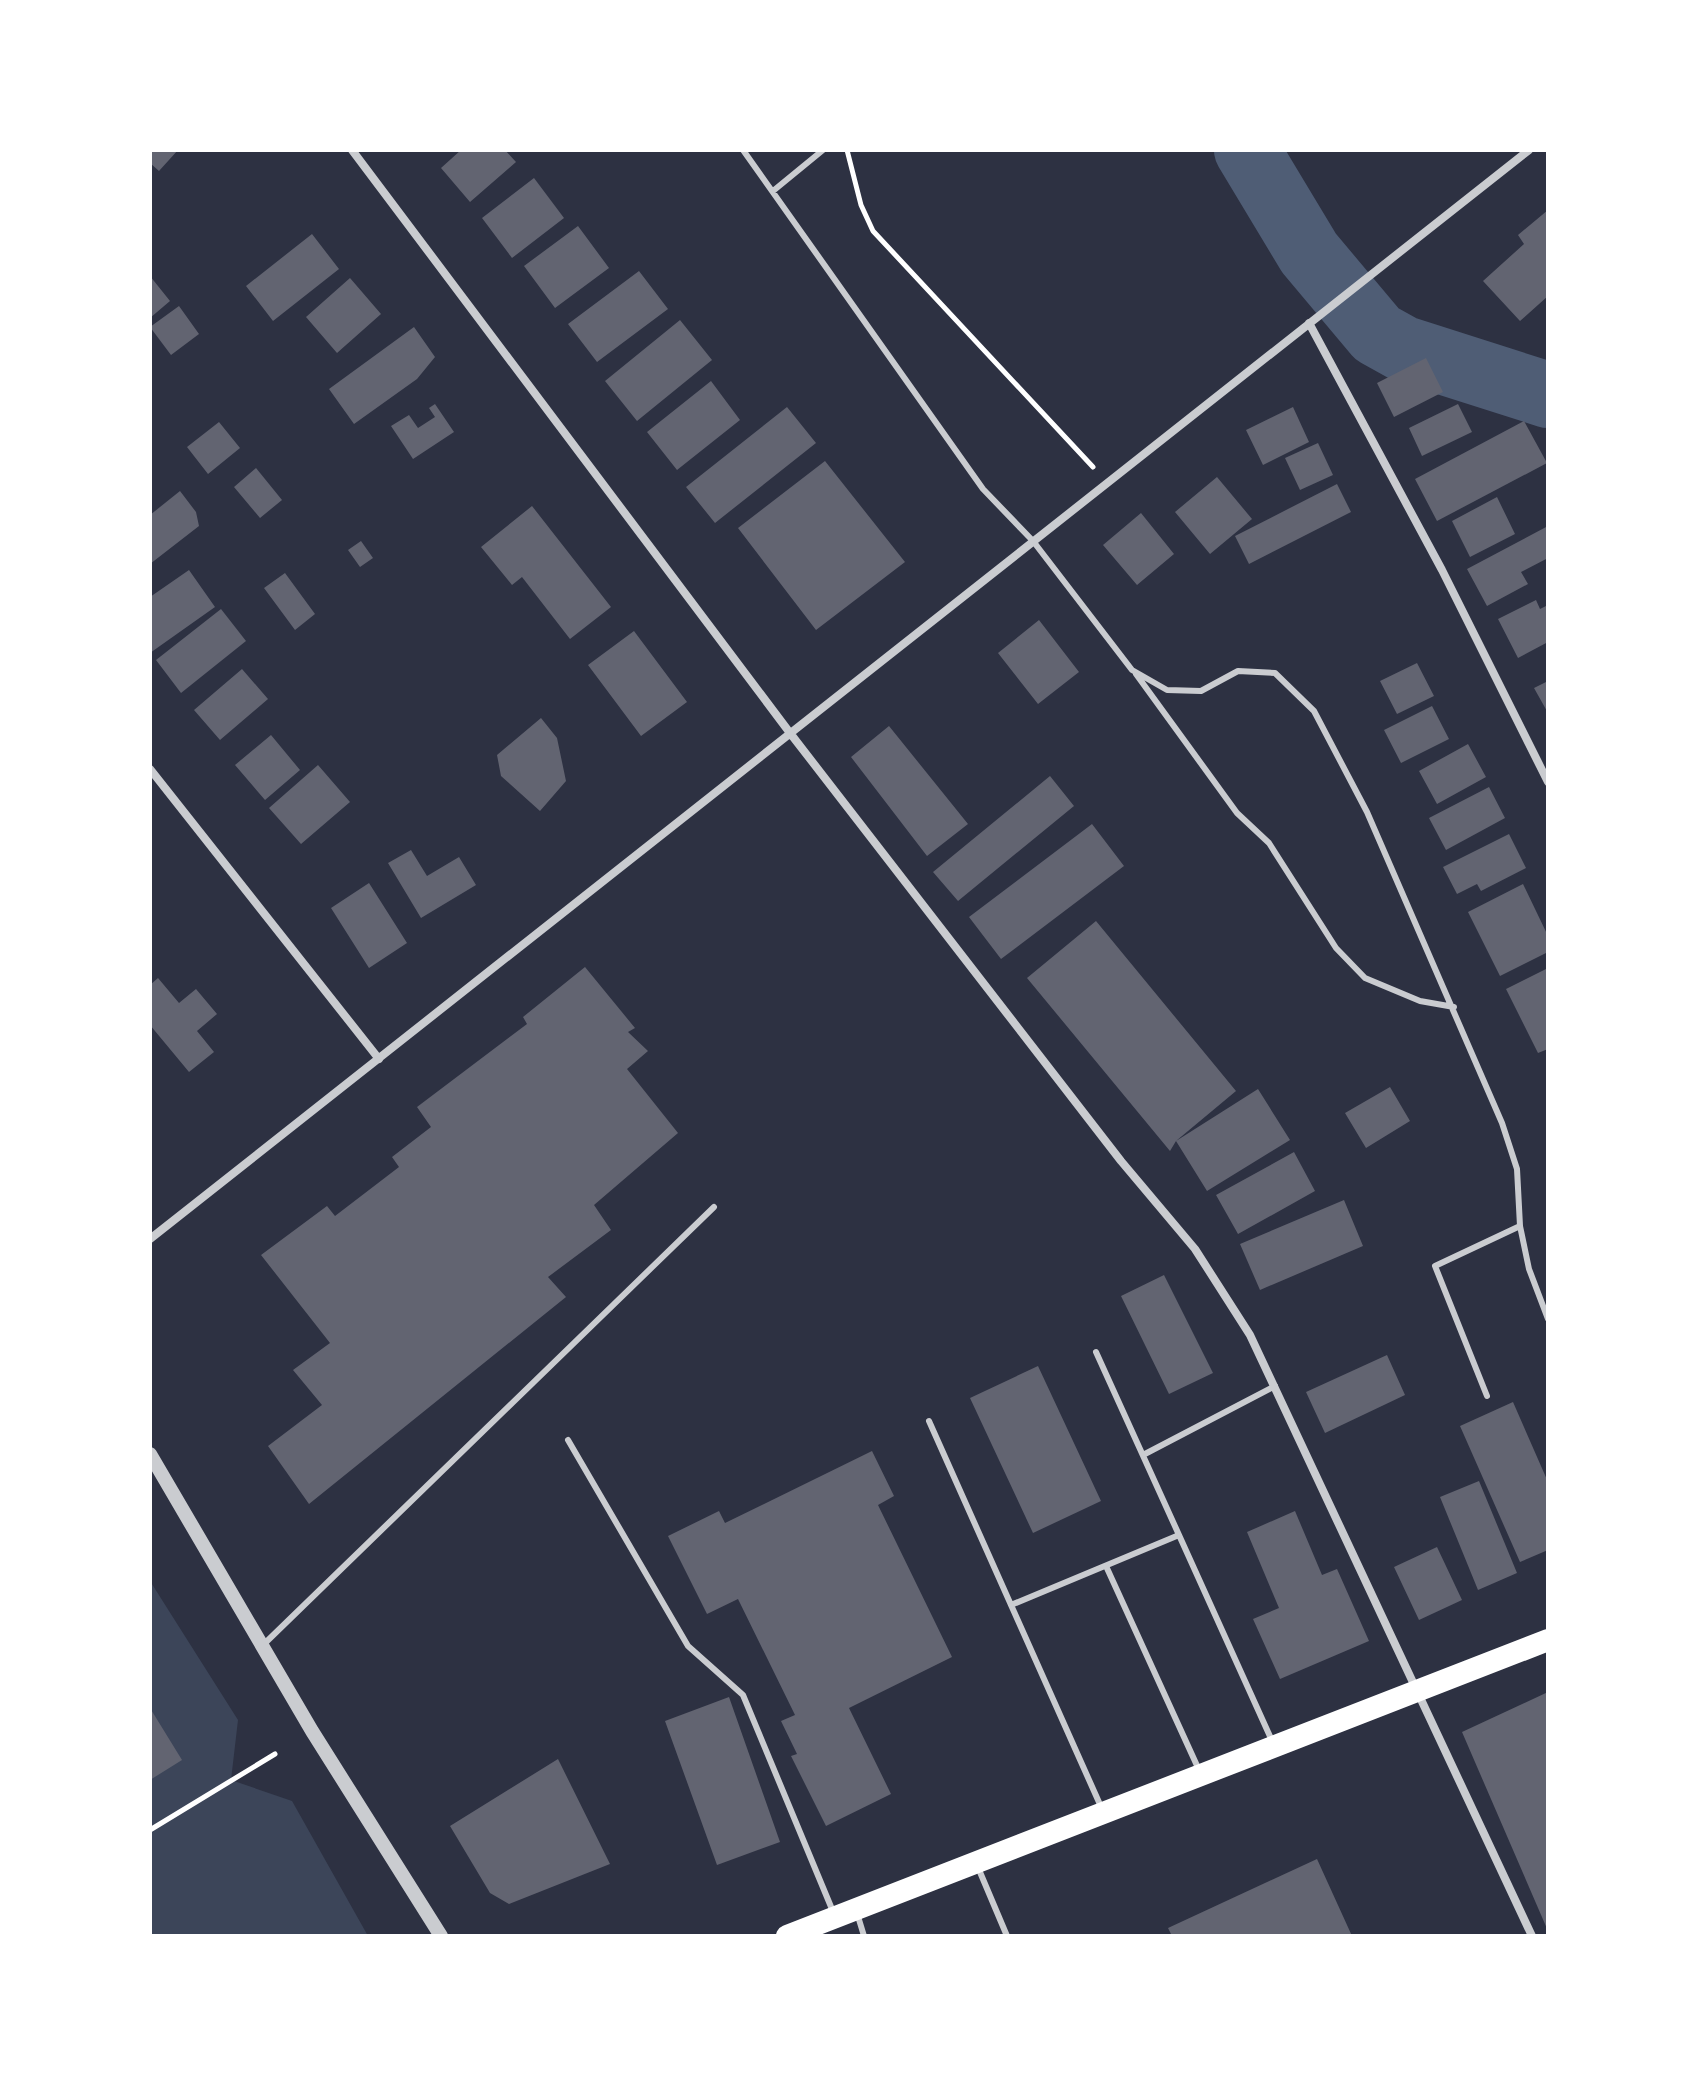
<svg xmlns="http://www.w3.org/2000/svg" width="1698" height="2086" font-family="'PT Sans Narrow',sans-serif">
	<rect width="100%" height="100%" fill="#2d3142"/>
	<path fill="#3c4559" d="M 150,1581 L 238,1720 L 231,1780 L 292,1801 L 368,1936 L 150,1936 Z"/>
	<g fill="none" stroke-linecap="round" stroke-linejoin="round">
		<path stroke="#4f5d75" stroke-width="66" d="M 1247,150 L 1309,253 L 1377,334 L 1404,349 L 1548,395"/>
	</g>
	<path fill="#626471" d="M 150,150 L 178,150 L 159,171 L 150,163 Z
		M 461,150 L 505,150 L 516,162 L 470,202 L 441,168 Z
		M 534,178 L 564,218 L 512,258 L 482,218 Z
		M 1548,210 L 1548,296 L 1520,321 L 1483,281 L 1524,244 L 1518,235 Z
		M 578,226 L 609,268 L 555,308 L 524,266 Z
		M 312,234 L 339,269 L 273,321 L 246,286 Z
		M 639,271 L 668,309 L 597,362 L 568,324 Z
		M 150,276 L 170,301 L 150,318 Z
		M 350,278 L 381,314 L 337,353 L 306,317 Z
		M 179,306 L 199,334 L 171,355 L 150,327 Z
		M 680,320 L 712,360 L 637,421 L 605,381 Z
		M 414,327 L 435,357 L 417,379 L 354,424 L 329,389 Z
		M 1426,358 L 1443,392 L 1394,417 L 1377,383 Z
		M 711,381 L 740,420 L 677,470 L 647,432 Z
		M 435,404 L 454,432 L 413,459 L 391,426 L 409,415 L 418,428 L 435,417 L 429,408 Z
		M 1458,404 L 1472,432 L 1422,456 L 1409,428 Z
		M 787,407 L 816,443 L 715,523 L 686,487 Z
		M 1293,407 L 1309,442 L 1263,465 L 1246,430 Z
		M 1524,421 L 1547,463 L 1437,521 L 1415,479 Z
		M 219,422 L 240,448 L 208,474 L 187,447 Z
		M 1318,443 L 1333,475 L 1300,490 L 1285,458 Z
		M 825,461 L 905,562 L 816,630 L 738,528 Z
		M 256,468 L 282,500 L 260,518 L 234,487 Z
		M 1217,477 L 1252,519 L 1210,554 L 1175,512 Z
		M 1337,484 L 1351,512 L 1249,564 L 1235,536 Z
		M 180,491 L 196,512 L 199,526 L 150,564 L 150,515 Z
		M 1497,497 L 1515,534 L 1470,557 L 1452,521 Z
		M 532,506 L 611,607 L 570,639 L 522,577 L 512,585 L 481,547 Z
		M 1141,513 L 1174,554 L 1137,585 L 1103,545 Z
		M 1548,526 L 1548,558 L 1521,572 L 1528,584 L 1487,606 L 1467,569 Z
		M 361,541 L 373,558 L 360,567 L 348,550 Z
		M 189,570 L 215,607 L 150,653 L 150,597 Z
		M 285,573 L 315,614 L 295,630 L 264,588 Z
		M 1536,600 L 1540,609 L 1548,605 L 1548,642 L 1518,658 L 1498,619 Z
		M 221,609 L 246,641 L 181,693 L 156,660 Z
		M 1039,620 L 1079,672 L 1038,704 L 998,653 Z
		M 634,631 L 687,702 L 641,736 L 588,665 Z
		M 1417,663 L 1434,696 L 1397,714 L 1380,681 Z
		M 242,669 L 268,699 L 220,740 L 194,710 Z
		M 1548,681 L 1548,713 L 1534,688 Z
		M 1432,706 L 1449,739 L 1401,763 L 1384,730 Z
		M 541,718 L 557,738 L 566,781 L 540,811 L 501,776 L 497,755 Z
		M 889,726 L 968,824 L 927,856 L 851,757 Z
		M 271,735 L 300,770 L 265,800 L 235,765 Z
		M 1468,744 L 1486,777 L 1437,804 L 1419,771 Z
		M 318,765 L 350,802 L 301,844 L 269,808 Z
		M 1050,776 L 1074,806 L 958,901 L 933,872 Z
		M 1489,787 L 1505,818 L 1446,850 L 1429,818 Z
		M 1092,824 L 1124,866 L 1001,959 L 969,917 Z
		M 1509,834 L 1526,868 L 1481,891 L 1477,884 L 1457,894 L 1443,867 Z
		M 411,850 L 427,876 L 459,857 L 476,885 L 421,918 L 388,863 Z
		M 369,883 L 407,943 L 369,968 L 331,908 Z
		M 1523,884 L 1548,936 L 1548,952 L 1500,976 L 1468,912 Z
		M 1096,921 L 1236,1091 L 1176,1141 L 1258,1089 L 1290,1140 L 1207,1191 L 1176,1141 L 1170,1151 L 1027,978 Z
		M 585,967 L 635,1028 L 628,1032 L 648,1051 L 627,1069 L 678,1133 L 594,1205 L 611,1230 L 548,1277 L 566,1297 L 309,1504 L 268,1446 L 322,1405 L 293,1370 L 330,1343 L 261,1255 L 327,1206 L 335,1216 L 399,1167 L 392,1157 L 431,1127 L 417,1107 L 527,1024 L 523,1017 Z
		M 1548,968 L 1548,1049 L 1538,1053 L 1506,989 Z
		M 158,978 L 179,1003 L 196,989 L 217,1014 L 197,1031 L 214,1052 L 189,1072 L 150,1025 L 150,985 Z
		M 1390,1087 L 1410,1121 L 1366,1148 L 1345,1113 Z
		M 1294,1152 L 1315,1191 L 1238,1234 L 1216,1195 Z
		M 1344,1200 L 1363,1246 L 1260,1290 L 1240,1244 Z
		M 1164,1275 L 1213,1373 L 1169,1394 L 1121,1296 Z
		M 1387,1355 L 1405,1395 L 1325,1433 L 1306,1392 Z
		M 1038,1366 L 1101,1501 L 1033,1533 L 970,1398 Z
		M 1513,1402 L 1548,1482 L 1548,1550 L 1520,1562 L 1460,1426 Z
		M 872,1451 L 894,1496 L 878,1505 L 952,1657 L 849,1708 L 891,1794 L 826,1826 L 791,1756 L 797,1754 L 781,1721 L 795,1715 L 738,1599 L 707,1614 L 668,1536 L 719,1511 L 725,1523 Z
		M 1479,1481 L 1517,1573 L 1478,1590 L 1440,1497 Z
		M 1295,1511 L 1322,1575 L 1337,1569 L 1369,1641 L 1280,1679 L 1253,1619 L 1279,1608 L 1247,1532 Z
		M 1437,1547 L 1462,1600 L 1419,1620 L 1394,1567 Z
		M 1548,1692 L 1548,1931 L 1462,1732 Z
		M 729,1697 L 780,1842 L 717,1865 L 665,1721 Z
		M 150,1708 L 182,1760 L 150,1780 Z
		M 558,1759 L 610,1864 L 509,1904 L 490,1893 L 450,1826 Z
		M 1317,1859 L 1352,1936 L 1172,1936 L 1168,1928 Z"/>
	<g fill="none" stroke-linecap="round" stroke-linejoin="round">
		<path stroke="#fff" stroke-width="5" d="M 847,150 L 861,205 L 873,231 L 1093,467
			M 150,1830 L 275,1754"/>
		<path stroke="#caccd0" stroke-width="6" d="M 743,150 L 983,489 L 1033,541 L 1132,670 L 1167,690 L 1201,691 L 1238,671 L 1275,673 L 1314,711 L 1367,812 L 1502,1123 L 1517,1169 L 1520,1226 L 1529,1269 L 1548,1319
			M 773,191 L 823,150
			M 1136,674 L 1237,813 L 1269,843 L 1336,948 L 1365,978 L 1420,1001 L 1454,1007
			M 1096,1352 L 1179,1535
			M 1487,1396 L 1435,1266 L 1520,1226
			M 929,1421 L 1102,1809
			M 568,1440 L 688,1646 L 743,1695 L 834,1914
			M 1143,1455 L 1275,1386
			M 1106,1566 L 1199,1770
			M 1011,1605 L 1179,1535 L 1273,1743
			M 262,1646 L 714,1207
			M 977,1865 L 1007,1936
			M 857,1913 L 864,1936"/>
		<path stroke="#caccd0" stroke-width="8" d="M 352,150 L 790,733 L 1121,1161 L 1195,1249 L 1250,1335 L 1532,1936
			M 1309,323 L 1442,570 L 1548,782
			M 150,769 L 379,1059
			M 150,1239 L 1529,150"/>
		<path stroke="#caccd0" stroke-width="14" d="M 150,1454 L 312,1731 L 441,1936"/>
		<path stroke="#fff" stroke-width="22" d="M 787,1936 L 1548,1640"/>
	</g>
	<rect width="1698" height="2086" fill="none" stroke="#ffffff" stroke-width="304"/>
</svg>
